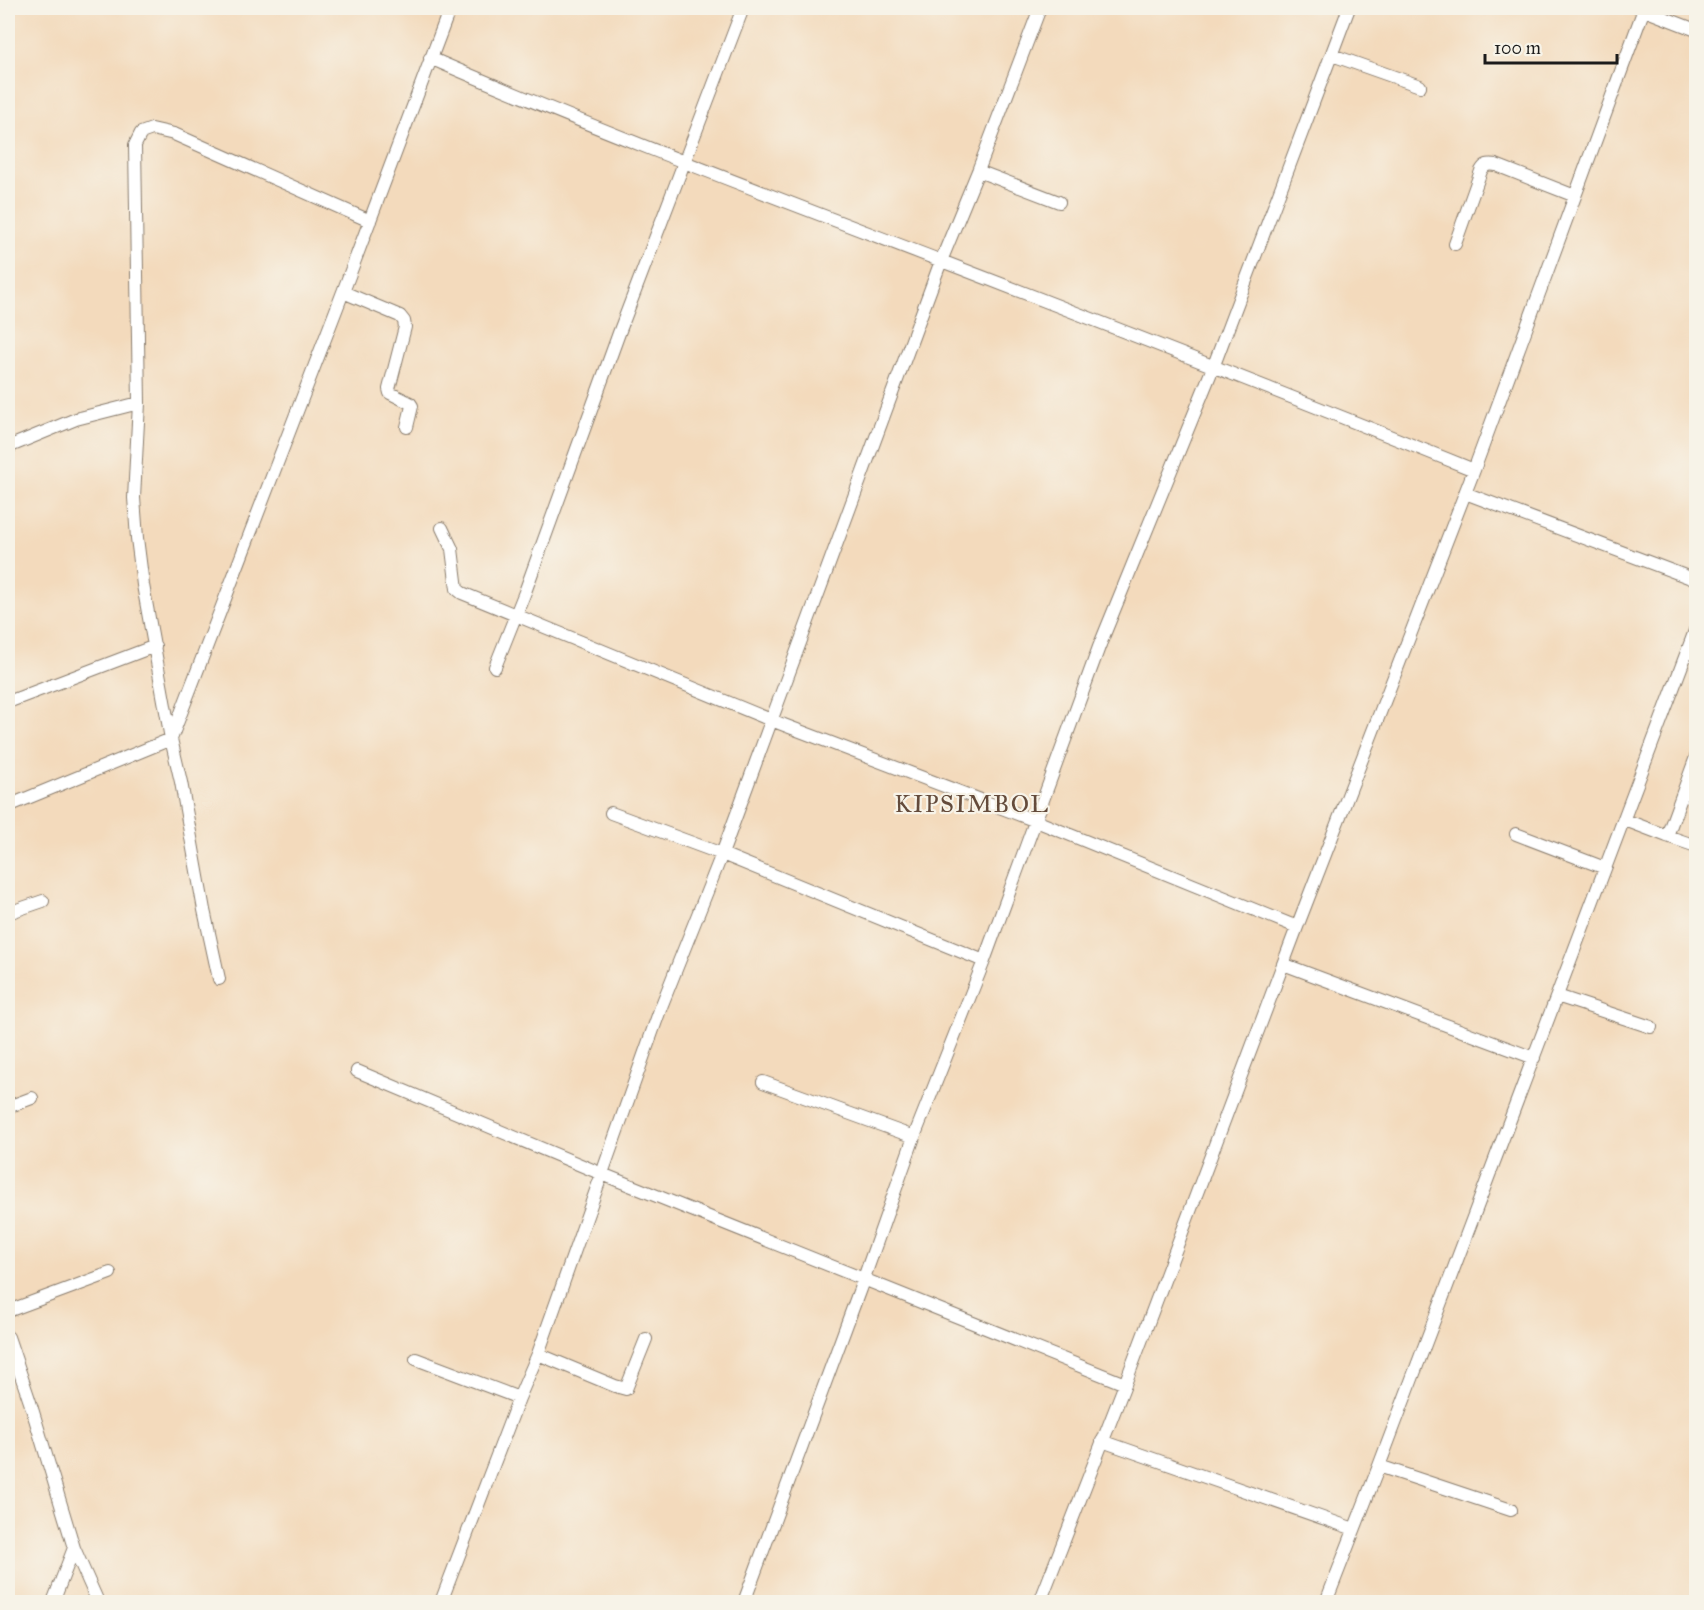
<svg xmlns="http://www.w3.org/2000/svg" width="1704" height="1610" font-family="'IM FELL Great Primer',serif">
	<rect width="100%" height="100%" fill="#f7f3e8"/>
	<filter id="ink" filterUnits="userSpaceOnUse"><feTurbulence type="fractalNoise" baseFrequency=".0167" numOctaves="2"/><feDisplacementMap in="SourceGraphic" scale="12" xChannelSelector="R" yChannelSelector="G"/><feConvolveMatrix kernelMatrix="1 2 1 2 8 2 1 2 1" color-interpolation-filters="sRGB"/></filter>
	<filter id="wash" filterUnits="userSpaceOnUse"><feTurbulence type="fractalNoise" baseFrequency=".008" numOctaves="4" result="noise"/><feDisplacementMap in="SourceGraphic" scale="24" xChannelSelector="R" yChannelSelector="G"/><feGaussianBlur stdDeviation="1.35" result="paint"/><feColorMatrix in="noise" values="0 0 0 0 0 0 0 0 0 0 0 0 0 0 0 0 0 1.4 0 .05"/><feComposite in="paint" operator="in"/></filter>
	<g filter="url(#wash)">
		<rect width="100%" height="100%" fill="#f3dabc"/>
	</g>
	<g filter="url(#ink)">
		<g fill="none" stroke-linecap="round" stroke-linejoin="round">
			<defs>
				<path id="minor" d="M 1639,8 L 1696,30
					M 1332,55 L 1420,86
					M 430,58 C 599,131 772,196 944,262 C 1121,330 1298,399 1474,470
					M 978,171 L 1059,202
					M 1455,244 L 1481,171 C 1485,164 1488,164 1496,165 L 1575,196
					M 343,292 L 400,316 L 404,321 L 405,327 L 389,389 L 390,393 L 410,403 L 412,406 L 407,427
					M 8,447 L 76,419 L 139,403
					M 1465,493 L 1696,580
					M 442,528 L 452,549 L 457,589 L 462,593 L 771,720 L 1036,821 L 1297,927
					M 495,667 L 525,592 L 619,333 L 743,8
					M 8,702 L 155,646
					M 8,806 L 171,739 L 343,292 L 450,8
					M 611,813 L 722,854 L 984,961
					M 1625,820 L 1667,836 L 1696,757
					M 1516,834 L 1605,868
					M 1667,836 L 1696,846
					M 8,913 L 43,901
					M 1283,964 L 1534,1058
					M 219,979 L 204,910 L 181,782 L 171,739 L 143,585 L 137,538 L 134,498 L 139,403 L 135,145 L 141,133 L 152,129 L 174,134 L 370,221
					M 1557,996 L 1651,1027
					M 357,1071 L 602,1174 L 1125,1384
					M 763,1082 L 914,1137
					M 8,1107 L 32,1098
					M 8,1311 L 110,1273
					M 8,1337 L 30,1402 L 74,1548 L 98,1602
					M 538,1354 L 615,1386 L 626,1389 L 646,1339
					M 416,1359 L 519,1398
					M 1102,1441 L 1354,1529
					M 1379,1466 L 1511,1510
					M 53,1602 L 74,1548
					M 441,1602 L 519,1398 L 538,1354 L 661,1007 L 722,854 L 941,261 L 978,171 L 1040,8
					M 744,1602 L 864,1278 L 914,1137 L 984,961 L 1099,647 L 1214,365 L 1349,8
					M 1040,1602 L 1125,1384 L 1297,927 L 1474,470 L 1644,9
					M 1326,1602 L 1379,1466 L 1696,628"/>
			</defs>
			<use href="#minor" stroke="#887b6c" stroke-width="14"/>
			<use href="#minor" stroke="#fff" stroke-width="12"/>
		</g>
	</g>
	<g text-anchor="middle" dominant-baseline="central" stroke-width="4.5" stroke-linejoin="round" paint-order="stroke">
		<g font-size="24" letter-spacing="1.5" fill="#644b3b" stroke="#f7f3e8">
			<text x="972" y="804">KIPSIMBOL</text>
		</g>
	</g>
	<rect width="1704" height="1610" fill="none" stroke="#f7f3e8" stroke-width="30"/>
	<path d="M1485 54v9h132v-9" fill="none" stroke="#1c1c1c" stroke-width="3"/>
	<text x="1494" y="54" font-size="18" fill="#1c1c1c" stroke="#f7f3e8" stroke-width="4.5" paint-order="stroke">100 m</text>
</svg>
